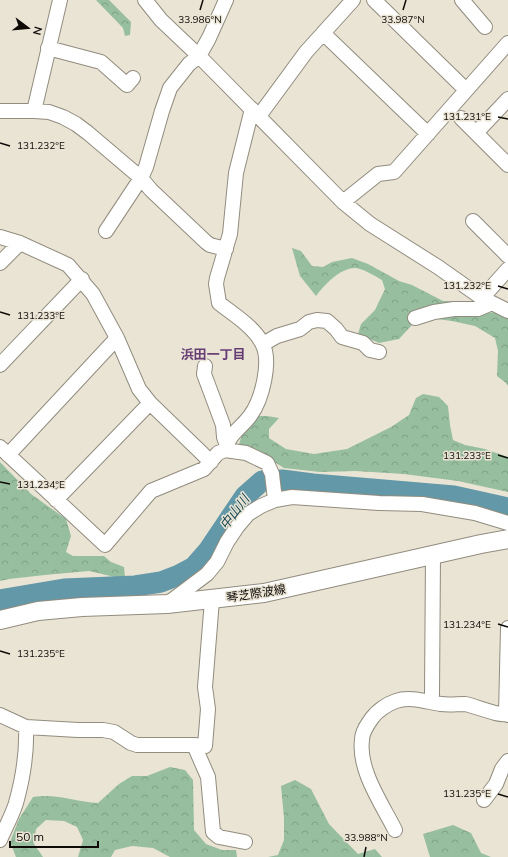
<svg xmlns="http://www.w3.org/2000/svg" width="508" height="857" font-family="Mulish,'Noto Sans JP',sans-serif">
	<defs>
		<pattern id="forest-crowns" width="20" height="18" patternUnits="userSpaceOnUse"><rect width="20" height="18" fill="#97be9f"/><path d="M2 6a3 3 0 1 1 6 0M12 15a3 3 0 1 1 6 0" fill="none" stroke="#81a287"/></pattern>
	</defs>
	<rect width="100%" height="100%" fill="#eae4d5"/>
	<path fill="url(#forest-crowns)" d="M 96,0 L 109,0 L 131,22 L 130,35 L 125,36 L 123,28 Z
		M 292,248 L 301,251 L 312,266 L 323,267 L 332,262 L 352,258 L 368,264 L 399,281 L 412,285 L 443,301 L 471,301 L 480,313 L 500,312 L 508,317 L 508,386 L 506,383 L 497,376 L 498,351 L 495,338 L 475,326 L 452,321 L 429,318 L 412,325 L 399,339 L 379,343 L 358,334 L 361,324 L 375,310 L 385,289 L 382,280 C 375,276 364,269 356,268 C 341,267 324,285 316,296 L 300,276 Z
		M 423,394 L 439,397 L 448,406 L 450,425 L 453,440 L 465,445 L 485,449 L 508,457 L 508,492 L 458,481 L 404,474 L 355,471 L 320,472 L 284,468 L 265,456 L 239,444 L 243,432 L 258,416 L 267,416 L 279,418 L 269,429 L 269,438 L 286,449 L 314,454 L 347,449 L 391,427 L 409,415 L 416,398 Z
		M 0,462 L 31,494 L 66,519 L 71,536 L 66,552 L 73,556 L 104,556 L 111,562 L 124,567 L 125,577 L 119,578 L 89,571 L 45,575 L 9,579 L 0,581 Z
		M 170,767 L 185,770 L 193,780 L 194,830 L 206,844 L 222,850 L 236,850 L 237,857 L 170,857 L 153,848 L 132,846 L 115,850 L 111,857 L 78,857 L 83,840 L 77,827 L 64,821 L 46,820 L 36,829 L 34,844 L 43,857 L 16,857 L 10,842 L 19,819 L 33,797 C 56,793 76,802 98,803 L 119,784 L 132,776 L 147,776 Z
		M 295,780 L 311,789 L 329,824 L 358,854 L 375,849 L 382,857 L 268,857 L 278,855 L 284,840 L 284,818 L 281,786 Z
		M 453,825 L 471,833 L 481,853 L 491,857 L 430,857 L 423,834 Z"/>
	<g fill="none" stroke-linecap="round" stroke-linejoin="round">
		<path stroke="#6398a8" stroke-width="21" d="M 0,600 L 64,589 L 135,586 L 161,582 L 179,575 L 194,567 L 208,551 L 245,496 L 262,481 L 282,480 L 313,484 L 454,496 L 508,508"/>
		<defs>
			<path id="minor" d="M 145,0 L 161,20 L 199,56 L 343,202 L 370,224 L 438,267 L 482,298 L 508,311
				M 374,0 L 466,90
				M 462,0 L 485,27
				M 323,33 L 428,134
				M 48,48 L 101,62 L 127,85 L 133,78
				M 0,111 L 34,111 L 49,112 L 63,117 L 76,124 L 88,133 L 141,178 L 151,190 L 206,242 L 210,245 L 226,249
				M 34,111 L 60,0
				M 259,116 L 306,52 L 353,0
				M 461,118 L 508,165
				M 476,133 L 508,99
				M 343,202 L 378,174 L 394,172 L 508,43
				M 473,221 L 508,256
				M 106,231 L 141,178 L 146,167 L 162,111 L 170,88 L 189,64 L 199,56 L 209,38 L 226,0
				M 0,237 L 20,243 L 68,265 L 93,294 L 117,338 L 139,389 L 150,403 L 211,462
				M 0,263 L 20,243
				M 482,298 L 508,269
				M 415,318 L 434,312 L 454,309 L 478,309 L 492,303
				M 263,344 L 277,336 L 300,329 L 309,322 L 317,320 L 327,321 L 336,329 L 342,337 L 363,343 L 370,350 L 379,352
				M 0,365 L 82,279
				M 205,366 L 204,374 L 223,425 L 224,437 L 226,443
				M 0,447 L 105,545 L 151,491 L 204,469 L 218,453 L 225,450 L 246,453 L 267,463 L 272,474 L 275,500
				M 225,450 C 228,435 242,427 250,416 C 262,400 272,361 262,343 C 253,326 234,315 219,303 L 216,284 L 217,278 L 230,234 L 236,173 L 252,109
				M 8,455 L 117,338
				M 56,500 L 150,403
				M 167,604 L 207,574 L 217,562 L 227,542 L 237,527 L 248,514 L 261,506 L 275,500 L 292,497 L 379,503 L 422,504 L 475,513 L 508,523
				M 508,628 L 506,714 L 508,715
				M 431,702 L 432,694 L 433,555
				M 0,715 L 26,727 L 78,730 L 103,730 L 114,732 L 131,743 L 137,745 L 194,745 L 205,746 L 208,709 L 205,687 L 212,600
				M 194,745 L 208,777 L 213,832 L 219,837 L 245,842
				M 484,800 L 496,784 L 502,769 L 508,761
				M 395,830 C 382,804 358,770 362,740 C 362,732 367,725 372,718 C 377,711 387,704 396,701 C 410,696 427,702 441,704 C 449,705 457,704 465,704 C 476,706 498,716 506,714
				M 0,840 C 5,828 12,816 16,803 C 23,778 27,752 26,727"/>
			<path id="major" d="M 0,620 L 38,611 L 82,607 L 167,604 L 264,593 L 481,544 L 508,539"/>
		</defs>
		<use href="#minor" stroke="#918c7e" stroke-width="16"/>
		<use href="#major" stroke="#918c7e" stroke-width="20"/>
		<use href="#minor" stroke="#fff" stroke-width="14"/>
		<use href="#major" stroke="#fff" stroke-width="18"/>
	</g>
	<path fill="none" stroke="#0e0b07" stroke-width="1.5" d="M 200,10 L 203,0M 403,10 L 406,0M 498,117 L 508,119M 0,143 L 10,146M 498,286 L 508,289M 0,312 L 10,315M 498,455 L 508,458M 0,482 L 10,484M 498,624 L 508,627M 0,651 L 10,654M 498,794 L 508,797M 364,857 L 366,847"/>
	<g text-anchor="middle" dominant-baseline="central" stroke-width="3" stroke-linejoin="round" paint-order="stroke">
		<g font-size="12" fill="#0e0b07" stroke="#eae4d5">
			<text transform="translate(256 593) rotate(-9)">琴芝際波線</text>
		</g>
		<g font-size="13" font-weight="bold" fill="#653c74" stroke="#eae4d5">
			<text x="213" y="354">浜田一丁目</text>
		</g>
		<g font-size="13" font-style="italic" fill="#0d3f4b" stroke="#eae4d5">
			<text transform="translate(234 512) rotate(-53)">中山川</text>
		</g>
	</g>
	<g font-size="10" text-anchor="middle" fill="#0e0b07" stroke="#eae4d5" stroke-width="3" stroke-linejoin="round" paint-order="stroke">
		<text x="200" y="23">33.986°N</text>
		<text x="403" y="23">33.987°N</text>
		<text x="467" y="120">131.231°E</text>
		<text x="41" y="149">131.232°E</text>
		<text x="467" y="289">131.232°E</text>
		<text x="41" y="319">131.233°E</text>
		<text x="467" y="459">131.233°E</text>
		<text x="41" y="488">131.234°E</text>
		<text x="467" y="628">131.234°E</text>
		<text x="41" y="657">131.235°E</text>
		<text x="467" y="797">131.235°E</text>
		<text x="366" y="841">33.988°N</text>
	</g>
	<g transform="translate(28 28) rotate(106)" stroke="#eae4d5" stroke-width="3" paint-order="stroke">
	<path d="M0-3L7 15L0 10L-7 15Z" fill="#0e0b07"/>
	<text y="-6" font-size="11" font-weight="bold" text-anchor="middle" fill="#0e0b07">N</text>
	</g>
	<path d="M10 841v6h88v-6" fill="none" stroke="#0e0b07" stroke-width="2"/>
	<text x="16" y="841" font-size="12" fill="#0e0b07" stroke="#eae4d5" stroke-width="3" paint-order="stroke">50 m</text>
</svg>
